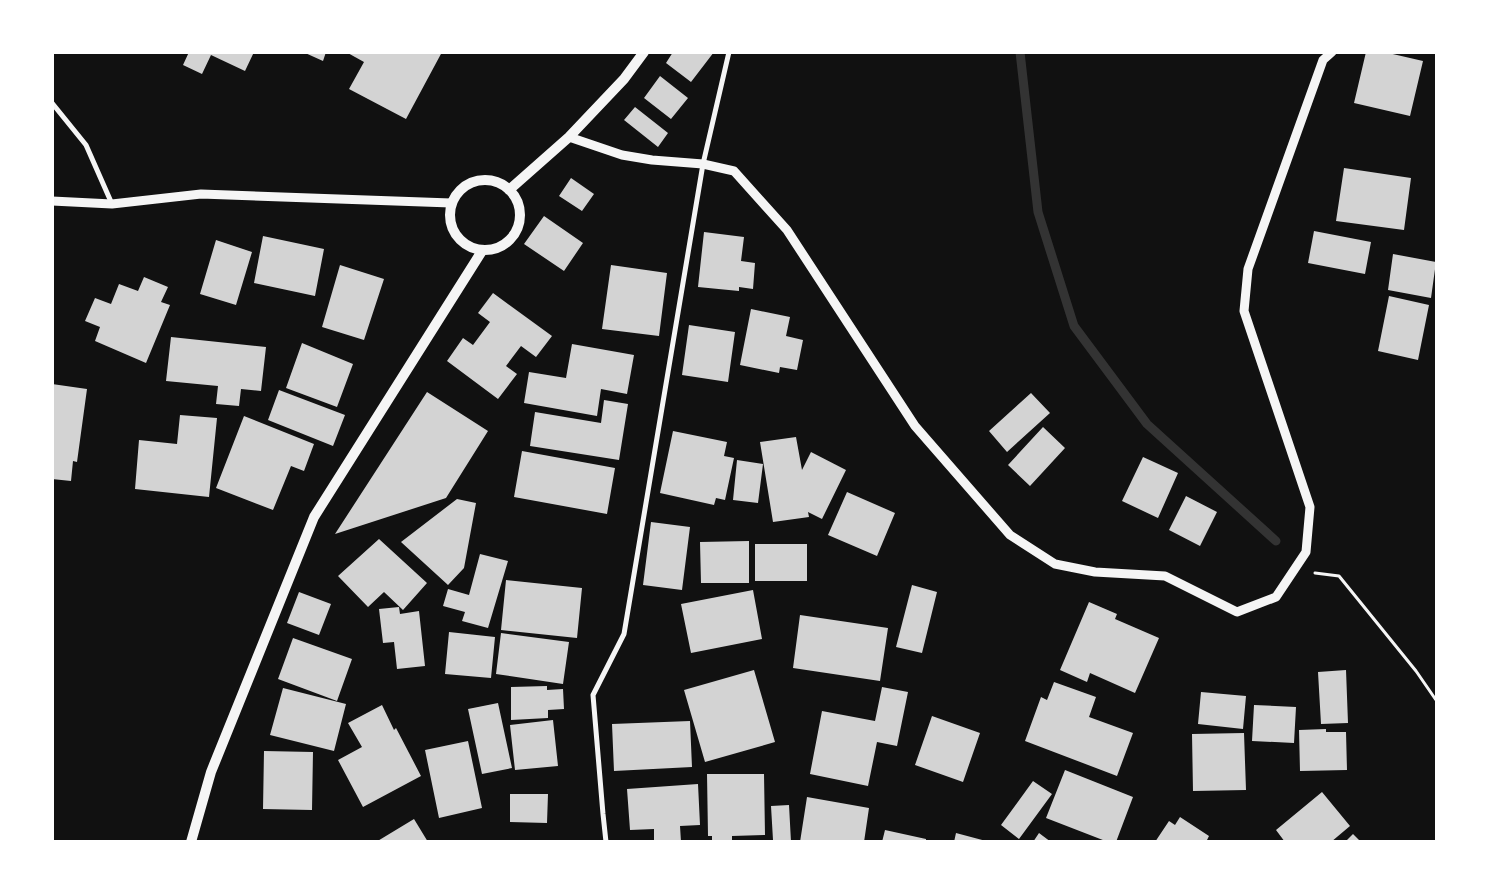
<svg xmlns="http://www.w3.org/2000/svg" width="1489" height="894" font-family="Literata,serif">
	<rect width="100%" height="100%" fill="#111"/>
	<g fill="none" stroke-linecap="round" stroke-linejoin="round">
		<path stroke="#333" stroke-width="9" d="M 1020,52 L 1038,212 L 1074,326 L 1147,424 L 1276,541"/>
	</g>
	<path fill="#d3d3d3" d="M 189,52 L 254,52 L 245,71 L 211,55 L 202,74 L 183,65 Z
		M 303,52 L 326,52 L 323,61 Z
		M 346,52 L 442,52 L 406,119 L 349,89 L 364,62 Z
		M 673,52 L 714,52 L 691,82 L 666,63 Z
		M 1366,52 L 1384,52 L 1423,61 L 1410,116 L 1354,103 Z
		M 660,76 L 688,98 L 671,119 L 644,98 Z
		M 635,107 L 668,133 L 658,147 L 624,120 Z
		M 1344,168 L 1411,178 L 1404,230 L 1336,221 Z
		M 571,178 L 594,194 L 582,211 L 559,196 Z
		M 544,216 L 583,243 L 564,271 L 524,244 Z
		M 1314,231 L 1371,242 L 1365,274 L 1308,263 Z
		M 704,232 L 744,237 L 741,261 L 755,263 L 753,289 L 739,287 L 739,291 L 698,287 Z
		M 263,236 L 324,249 L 315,296 L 254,283 Z
		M 216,240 L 252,252 L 236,305 L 200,294 Z
		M 1393,254 L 1436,262 L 1431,298 L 1388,290 Z
		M 340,265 L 384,279 L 364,340 L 322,327 Z
		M 611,265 L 667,273 L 659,336 L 602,329 Z
		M 144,277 L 168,287 L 161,302 L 170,305 L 146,363 L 95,341 L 100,327 L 85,321 L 95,298 L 111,304 L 119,284 L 138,291 Z
		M 493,293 L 552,336 L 536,357 L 521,346 L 506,366 L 517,374 L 498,399 L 447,361 L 463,338 L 473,345 L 490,322 L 478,313 Z
		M 1389,296 L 1429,305 L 1418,360 L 1378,351 Z
		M 751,309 L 790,317 L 786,336 L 803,340 L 797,370 L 780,367 L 779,373 L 740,365 Z
		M 689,325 L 735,332 L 728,382 L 682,375 Z
		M 171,337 L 266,347 L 261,391 L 241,389 L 239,406 L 216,404 L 218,386 L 166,381 Z
		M 302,343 L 353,364 L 337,407 L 286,388 Z
		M 572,344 L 634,355 L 627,394 L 601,389 L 597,416 L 524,403 L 529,372 L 566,378 Z
		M 52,384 L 87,389 L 77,462 L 73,461 L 71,481 L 52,479 Z
		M 279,390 L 345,415 L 333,446 L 268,420 Z
		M 427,392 L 488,431 L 446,498 L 335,534 Z
		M 1031,393 L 1050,413 L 1007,452 L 989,431 Z
		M 604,400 L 628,404 L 619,460 L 530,446 L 535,412 L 601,423 Z
		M 180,415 L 217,418 L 209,497 L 135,489 L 139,440 L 177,444 Z
		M 244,416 L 314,444 L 304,471 L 291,466 L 273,510 L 216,488 Z
		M 1043,427 L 1065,448 L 1030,486 L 1008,465 Z
		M 673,431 L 727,442 L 724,456 L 734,458 L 725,500 L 716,498 L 714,505 L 660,493 Z
		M 796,437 L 802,470 L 811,452 L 846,470 L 822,519 L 808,512 L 809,517 L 773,522 L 760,442 Z
		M 522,451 L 615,468 L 607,514 L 514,497 Z
		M 1143,457 L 1178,473 L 1158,518 L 1122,501 Z
		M 737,460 L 763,464 L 758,503 L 733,500 Z
		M 847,492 L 895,513 L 877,556 L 828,535 Z
		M 1186,496 L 1217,512 L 1200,546 L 1169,530 Z
		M 457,499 L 476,503 L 464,568 L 448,585 L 401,542 Z
		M 651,522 L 690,527 L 682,590 L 643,585 Z
		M 379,539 L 427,583 L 403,610 L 384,592 L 368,607 L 338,576 Z
		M 749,541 L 749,583 L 701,583 L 700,542 Z
		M 755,544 L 807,544 L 807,581 L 755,581 Z
		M 480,554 L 508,561 L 488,628 L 462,621 L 465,612 L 443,606 L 448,589 L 469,595 Z
		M 506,580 L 582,588 L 577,638 L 501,630 Z
		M 912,585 L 937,592 L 922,653 L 896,647 Z
		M 753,590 L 762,639 L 691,653 L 681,604 Z
		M 299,592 L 331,604 L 319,635 L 287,623 Z
		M 1089,602 L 1117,614 L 1115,619 L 1159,638 L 1135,693 L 1090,673 L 1087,682 L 1060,670 Z
		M 399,607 L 400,614 L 419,611 L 425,666 L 397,669 L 394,642 L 383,643 L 379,609 Z
		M 800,615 L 888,628 L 880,681 L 793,668 Z
		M 449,632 L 495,637 L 491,678 L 445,674 Z
		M 501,633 L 569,642 L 563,684 L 496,674 Z
		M 293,638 L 352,659 L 337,701 L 278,679 Z
		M 754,670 L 775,742 L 705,762 L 684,690 Z
		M 1346,670 L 1348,723 L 1321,724 L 1318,672 Z
		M 1054,682 L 1096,697 L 1089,717 L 1133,733 L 1117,776 L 1025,741 L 1041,697 L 1047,700 Z
		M 547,686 L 547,690 L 563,689 L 564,709 L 548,710 L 548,718 L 511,720 L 511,687 Z
		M 882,687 L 908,692 L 897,746 L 877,742 L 868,786 L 810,774 L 822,711 L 875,721 Z
		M 283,688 L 346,704 L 334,751 L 270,735 Z
		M 1201,692 L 1246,696 L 1243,729 L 1198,724 Z
		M 498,703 L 512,768 L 482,774 L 468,709 Z
		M 382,705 L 394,730 L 396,728 L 421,776 L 363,807 L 338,760 L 362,747 L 348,723 Z
		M 1254,705 L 1296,707 L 1294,743 L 1252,741 Z
		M 932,716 L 980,733 L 963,782 L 915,765 Z
		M 553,720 L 558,766 L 515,770 L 510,725 Z
		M 690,721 L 692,767 L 614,771 L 612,724 Z
		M 1326,729 L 1326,732 L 1346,732 L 1347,770 L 1300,771 L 1299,730 Z
		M 1244,733 L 1246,790 L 1193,791 L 1192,734 Z
		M 468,741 L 482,808 L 439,818 L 425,750 Z
		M 264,751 L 313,752 L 312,810 L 263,809 Z
		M 1065,770 L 1133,797 L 1116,842 L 1108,842 L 1046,818 Z
		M 707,774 L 764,774 L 765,835 L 732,836 L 732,842 L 712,842 L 712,836 L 708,836 Z
		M 1033,781 L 1052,794 L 1019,839 L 1001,825 Z
		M 698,784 L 700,825 L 680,826 L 681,842 L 654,842 L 654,829 L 630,830 L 627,789 Z
		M 1322,792 L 1350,826 L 1331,842 L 1285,842 L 1276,830 Z
		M 510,794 L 548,794 L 547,823 L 510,822 Z
		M 807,797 L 869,808 L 864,842 L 800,842 Z
		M 789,805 L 791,842 L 768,842 L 768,840 L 773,840 L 771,806 Z
		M 1180,817 L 1209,836 L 1206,842 L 1155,842 L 1169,821 L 1175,825 Z
		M 414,819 L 428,842 L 376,842 Z
		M 885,830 L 926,839 L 926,842 L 882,842 Z
		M 956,833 L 986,841 L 985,842 L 954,842 Z
		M 1039,833 L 1051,842 L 1033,842 Z
		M 1353,834 L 1361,842 L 1345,842 Z"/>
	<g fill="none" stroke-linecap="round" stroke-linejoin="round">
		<path stroke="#f5f5f5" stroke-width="3" d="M 1315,573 L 1339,576 L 1416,671 L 1436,700"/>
		<path stroke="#f5f5f5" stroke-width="5" d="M 52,103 L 86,145 L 112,204
			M 606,842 L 603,814 L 593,695 L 624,634 L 703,164 L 729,52"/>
		<path stroke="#f5f5f5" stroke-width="9" d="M 569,137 L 622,155 L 652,160 L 703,164 L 734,171 L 787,230 L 915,426 L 1010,535 L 1055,564 L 1095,572 L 1165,576 L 1237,612 L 1276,597 L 1306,552 L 1310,507 L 1244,311 L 1248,269 L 1323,60 L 1332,52
			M 52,201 L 112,204 L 201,194 L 451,203"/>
		<path stroke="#f5f5f5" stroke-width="10" d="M450 215a35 35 0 1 1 70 0a35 35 0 1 1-70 0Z
			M 509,190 L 569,137 L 624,79 L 644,52
			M 191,842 L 211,772 L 314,517 L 482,251"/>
	</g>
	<rect width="1489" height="894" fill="none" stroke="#ffffff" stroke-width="108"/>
</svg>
